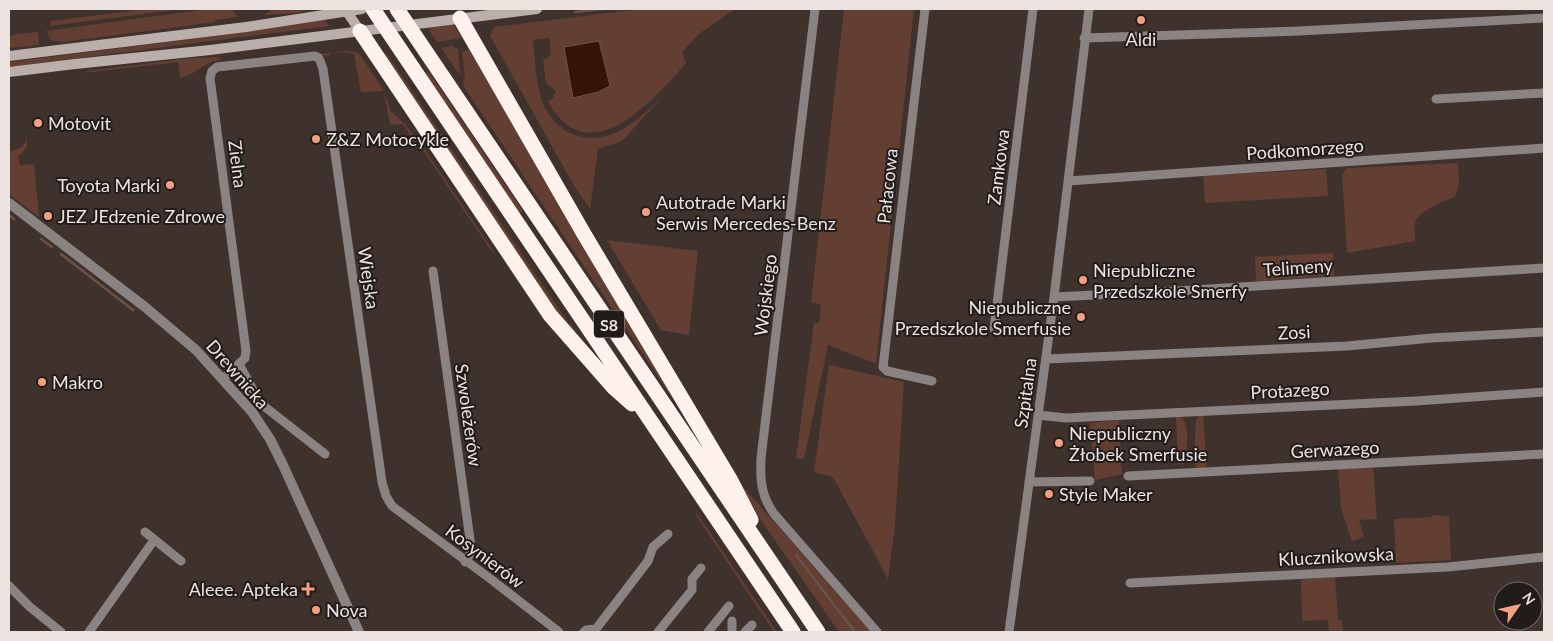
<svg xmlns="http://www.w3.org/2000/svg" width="1553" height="641" font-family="Lato,sans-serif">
	<rect width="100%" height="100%" fill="#3f322d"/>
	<path fill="#623f32" d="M 144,9 L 182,9 L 50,26 L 51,21 Z
		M 208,9 L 232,9 L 237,17 L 215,20 L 215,22 L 62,42 L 51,40 L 46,31 Z
		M 273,9 L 274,11 L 277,9 L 310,9 L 298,13 L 264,15 Z
		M 641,9 L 735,9 L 700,33 L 682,52 L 686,63 C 653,101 588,175 548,101 L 553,98 L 556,91 L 546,83 L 543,60 L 551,55 L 549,38 L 533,40 C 535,61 536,84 543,104 C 549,117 559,128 572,134 C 610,149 640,118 665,94 L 622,141 L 598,149 L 590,209 L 576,189 L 490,36 L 494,27 Z
		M 844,9 L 914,9 L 876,364 L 828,345 L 804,459 L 796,458 L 814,323 L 819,323 L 821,305 L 811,302 Z
		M 325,20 L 329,26 L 9,67 L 9,62 L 193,39 Z
		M 453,25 L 462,38 L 437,42 L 428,28 Z
		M 38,32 L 39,45 L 9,48 L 9,37 L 16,34 Z
		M 452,46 L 458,49 L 460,73 L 459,74 L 441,48 Z
		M 469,50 L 693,429 L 464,87 L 463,82 L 465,76 L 462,52 Z
		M 346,51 L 356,52 L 361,56 L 384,91 L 391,111 L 405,124 L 419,143 L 419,147 L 418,148 L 403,124 L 390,125 L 384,91 L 361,92 L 354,54 L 345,52 L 330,53 L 328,56 L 319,54 Z
		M 387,54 L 569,324 L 570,323 L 588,348 L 568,327 L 550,302 L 382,55 Z
		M 219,57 L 220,60 C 205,61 196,76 180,77 L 178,62 L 84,73 L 87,71 L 191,58 Z
		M 429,72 L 523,211 L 519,214 L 425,73 Z
		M 27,139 L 27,147 L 18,157 L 20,165 L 34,164 L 39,217 L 9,194 L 9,152 L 22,147 Z
		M 422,145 L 496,255 L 490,249 L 423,150 Z
		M 1458,163 L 1459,184 L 1455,197 C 1443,201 1417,211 1415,224 C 1414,229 1415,235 1415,241 L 1347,253 L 1342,175 L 1347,168 Z
		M 1326,169 L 1328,196 L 1205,203 L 1203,176 Z
		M 607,240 L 698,251 L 689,335 L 661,330 Z
		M 1333,253 L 1334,276 L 1256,281 L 1255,257 Z
		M 829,365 L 904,382 L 895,526 L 888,579 L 833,477 L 814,472 Z
		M 1203,414 L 1207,470 L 1196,468 L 1194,459 L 1196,420 L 1199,415 Z
		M 1176,417 L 1181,417 C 1191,426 1186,449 1186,461 L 1183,464 L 1178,465 Z
		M 1119,420 L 1122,474 L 1095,480 L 1090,423 Z
		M 1373,466 L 1377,519 L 1359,520 L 1364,537 L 1352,542 L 1341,508 L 1338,469 Z
		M 738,481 L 871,632 L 839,632 L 760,519 Z
		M 697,513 L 777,632 L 774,632 L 695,514 Z
		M 1432,515 L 1449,516 L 1451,560 L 1396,563 L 1394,519 L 1432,517 Z
		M 1335,577 L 1338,620 L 1342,621 L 1343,632 L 1329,632 L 1328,620 L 1302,621 L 1301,579 Z"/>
	<path fill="#341407" stroke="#6b5248" d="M 599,41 L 610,86 L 598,92 L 573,98 L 564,47 Z"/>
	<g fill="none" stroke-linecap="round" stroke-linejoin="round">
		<path stroke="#6b5248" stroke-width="2.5" d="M 575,12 L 602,9
			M 9,215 L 14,219
			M 41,239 L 52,247
			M 61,254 L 133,310
			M 796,555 L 855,632"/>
		<path stroke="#8a8381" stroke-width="9" d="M 815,9 L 761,458 C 760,480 761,497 775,515 L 877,632
			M 925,9 L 883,367 L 887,371 L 932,381
			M 1084,38 L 1299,31 L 1544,18
			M 1436,99 L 1544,93
			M 1068,181 L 1544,148
			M 433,271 L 471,547 L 470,554 L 465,562
			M 1054,297 L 1177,291 L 1544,268
			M 994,329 L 1033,9
			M 1046,359 L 1347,346 L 1432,338 L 1544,332
			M 239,364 L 260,403 L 325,454
			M 223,379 L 245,358 L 246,351 L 210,78 L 212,71 L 217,67 L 315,56 L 319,58 L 323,69 L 382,482 L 386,496 L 392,506 L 492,580 L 559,632
			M 1038,415 L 1066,418 L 1416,401 L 1544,392
			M 1128,476 L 1544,454
			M 1029,482 L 1090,481
			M 145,532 L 181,561
			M 1130,583 L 1448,567 L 1544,557
			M 9,586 L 30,607 L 61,632
			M 89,632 L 154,540
			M 584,632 L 586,630 L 596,629 L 648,561 L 653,547 L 668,534
			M 658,632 L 692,590 L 692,579 L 701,568
			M 708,632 L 729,606
			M 732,632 L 732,621
			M 745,632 L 752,625
			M 1009,632 L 1054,297 L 1089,9"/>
		<path stroke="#8a8381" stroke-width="10" d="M 9,203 L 145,307 L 196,350 L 252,412 L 270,439 L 283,465 L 359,632"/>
		<path stroke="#baafab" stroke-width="10" d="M 345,9 L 360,31
			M 9,56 L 246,27 L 362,9
			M 9,72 L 75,64 L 210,50 L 537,9"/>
		<path stroke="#fff1eb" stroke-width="15" d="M 373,9 L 793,632
			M 397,9 L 818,632
			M 460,18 L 584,234 L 730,479 L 751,520
			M 360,31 L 550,315 L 614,388 L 632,404"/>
	</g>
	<g fill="#f2a081" stroke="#211b19" stroke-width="2">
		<circle cx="1141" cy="20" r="5"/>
		<circle cx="38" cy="123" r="5"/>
		<circle cx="316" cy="139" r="5"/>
		<circle cx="170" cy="185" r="5"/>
		<circle cx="646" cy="212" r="5"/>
		<circle cx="48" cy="216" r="5"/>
		<circle cx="1083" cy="280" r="5"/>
		<circle cx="1081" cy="317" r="5"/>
		<circle cx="42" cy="382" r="5"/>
		<circle cx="1059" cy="443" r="5"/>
		<circle cx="1049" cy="494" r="5"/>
		<path d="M305.5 581.5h5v5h5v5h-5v5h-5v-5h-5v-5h5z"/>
		<circle cx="316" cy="610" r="5"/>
	</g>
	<g text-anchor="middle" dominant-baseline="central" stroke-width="4" stroke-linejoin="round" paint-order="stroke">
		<rect fill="#211b19" stroke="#afa7a4" stroke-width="1" x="594" y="310.5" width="30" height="27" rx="4"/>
		<g font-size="16" font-weight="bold" fill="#ece3e0">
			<text x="609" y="324">S8</text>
		</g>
		<g font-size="18" fill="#ece3e0" stroke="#211b19" text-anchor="start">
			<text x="1141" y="39" text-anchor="middle">Aldi</text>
			<text x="48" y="123">Motovit</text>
			<text x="326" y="139">Z&amp;Z Motocykle</text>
			<text x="160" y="185" text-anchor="end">Toyota Marki</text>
			<text x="656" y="202">Autotrade Marki<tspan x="656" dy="21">Serwis Mercedes-Benz</tspan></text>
			<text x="58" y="216">JEZ JEdzenie Zdrowe</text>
			<text x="1093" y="270">Niepubliczne<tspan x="1093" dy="21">Przedszkole Smerfy</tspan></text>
			<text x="1071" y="307" text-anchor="end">Niepubliczne<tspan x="1071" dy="21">Przedszkole Smerfusie</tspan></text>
			<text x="52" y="382">Makro</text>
			<text x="1069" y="433">Niepubliczny<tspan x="1069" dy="21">Żłobek Smerfusie</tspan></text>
			<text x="1059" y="494">Style Maker</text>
			<text x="298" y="589" text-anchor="end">Aleee. Apteka</text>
			<text x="326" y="610">Nova</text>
		</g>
		<g font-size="18" fill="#ece3e0" stroke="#211b19">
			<text transform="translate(1305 149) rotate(-4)">Podkomorzego</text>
			<text transform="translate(238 164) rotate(83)">Zielna</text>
			<text transform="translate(998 167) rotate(-83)">Zamkowa</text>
			<text transform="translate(887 186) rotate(-84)">Pałacowa</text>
			<text transform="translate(1298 267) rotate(-4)">Telimeny</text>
			<text transform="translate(369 278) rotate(82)">Wiejska</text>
			<text transform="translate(765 295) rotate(-83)">Wojskiego</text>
			<text transform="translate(1294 332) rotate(-3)">Zosi</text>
			<text transform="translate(238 374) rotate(49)">Drewnicka</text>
			<text transform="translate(1290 390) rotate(-3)">Protazego</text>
			<text transform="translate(1025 393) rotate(-82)">Szpitalna</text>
			<text transform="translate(469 415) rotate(82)">Szwoleżerów</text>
			<text transform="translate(1335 449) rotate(-3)">Gerwazego</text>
			<text transform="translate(485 556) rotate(37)">Kosynierów</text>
			<text transform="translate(1336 556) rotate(-3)">Klucznikowska</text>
		</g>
	</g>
	<rect width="1553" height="641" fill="none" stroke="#ece3e0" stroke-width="20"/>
	<g transform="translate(1518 606) rotate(56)"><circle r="24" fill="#211b19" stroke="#726b69"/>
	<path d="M0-4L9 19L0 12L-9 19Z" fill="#f2a081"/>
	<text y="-8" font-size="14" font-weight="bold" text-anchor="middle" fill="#ece3e0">N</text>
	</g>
</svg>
